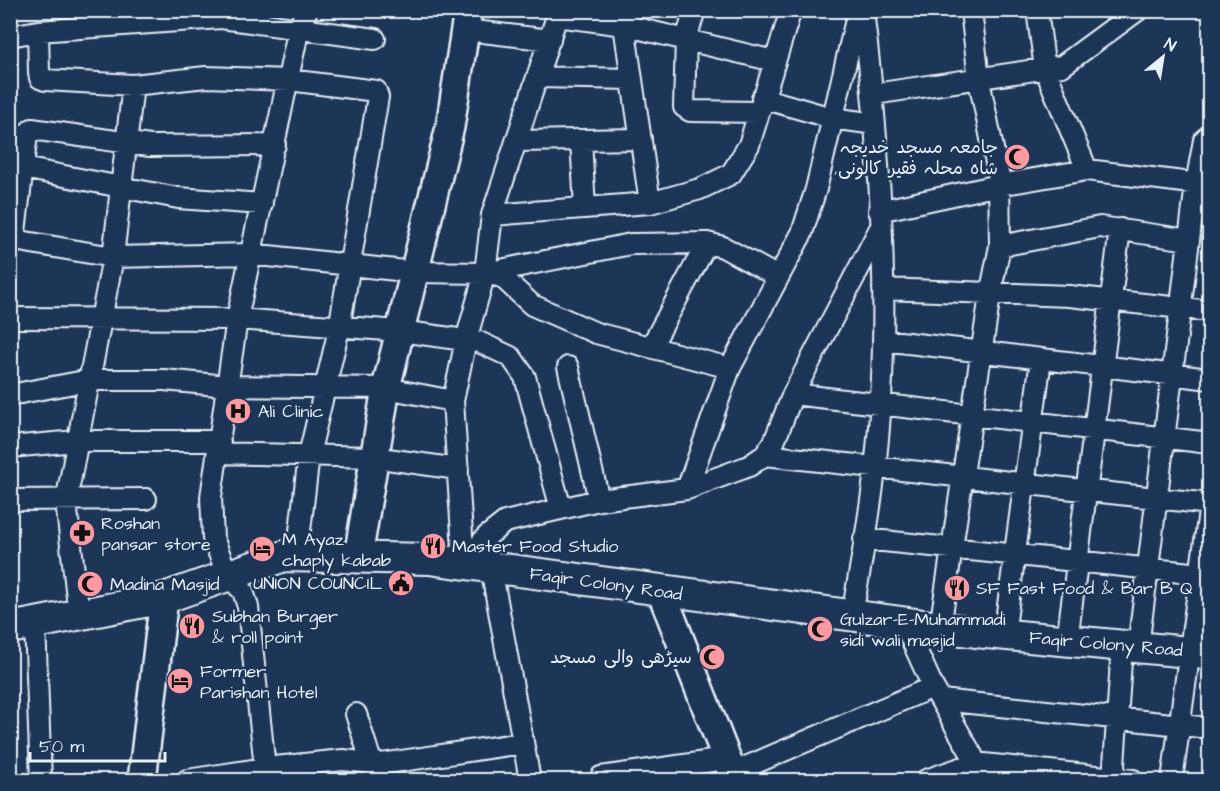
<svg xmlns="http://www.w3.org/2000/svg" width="1220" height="791" font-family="'Architects Daughter','Playpen Sans Arabic',sans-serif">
	<rect width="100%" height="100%" fill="#1d3557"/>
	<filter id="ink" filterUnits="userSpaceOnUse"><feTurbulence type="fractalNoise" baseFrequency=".0167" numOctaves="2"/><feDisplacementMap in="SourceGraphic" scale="12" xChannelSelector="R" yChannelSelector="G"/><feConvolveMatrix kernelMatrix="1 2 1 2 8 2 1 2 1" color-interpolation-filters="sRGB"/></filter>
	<g filter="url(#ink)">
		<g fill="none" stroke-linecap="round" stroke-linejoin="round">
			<defs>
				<path id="minor" d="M 628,10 L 624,25 L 650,203
					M 695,10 L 686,39 L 684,107 L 690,111 L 759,112
					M 1037,10 L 1045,69 L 1087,170
					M 557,16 L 624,25 L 774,61
					M 466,30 L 550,40
					M 38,31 L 39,73 L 40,78 L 45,80 L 133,85 L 206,77 L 289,80 L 376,91 L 378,97 L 339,329 L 309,455 L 297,556
					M 10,36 L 38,31 L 221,18 L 375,39
					M 538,77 L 632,79
					M 874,94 L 1062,66 L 1138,10
					M 762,98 L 832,118 L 875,124
					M 581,140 L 585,208
					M 517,141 L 641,139
					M 23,168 L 178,198 L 262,204
					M 879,211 L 999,185 L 1087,170 L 1207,185
					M 492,215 L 650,203 L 700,189 L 731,174 L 749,145 L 791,10
					M 14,240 L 113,257 L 250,254 L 414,272 L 485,273 L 631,244 L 707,243 L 723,247 L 778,277
					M 1000,246 L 1100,227 L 1189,240
					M 10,247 L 14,240 L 27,134 L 32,129 L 150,146 L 275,145
					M 485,273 L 502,277 L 532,305 L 596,333 L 730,368
					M 883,289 L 1069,296 L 1210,311
					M 10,318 L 237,319 L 400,331 L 479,342 L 511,357 L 525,377 L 561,509
					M 883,340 L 1210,379
					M 651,347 L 707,243
					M 568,367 L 599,500
					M 793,394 L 1210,443
					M 10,395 L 90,380 L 164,380 L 228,386 L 386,388 L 453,401
					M 10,447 L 76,441 L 220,441
					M 218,453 L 373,457 L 458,469
					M 765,455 L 1210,504
					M 687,489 L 730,368 L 802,233 L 816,189 L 858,11
					M 10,500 L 146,499
					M 864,539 L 1210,575
					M 464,564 L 486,537 L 505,522 L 599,500 L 687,489 L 749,466 L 765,455 L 774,442 L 793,394 L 879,230
					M 464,564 L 453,401 L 466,340 L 485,273 L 492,215 L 559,10
					M 491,568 L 530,780
					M 79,615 L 66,502 L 113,257 L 133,85
					M 852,616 C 860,567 870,518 875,468 C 892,322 881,157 863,10
					M 904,623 L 933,687 L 972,755 L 982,780
					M 35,624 L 41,780
					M 940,628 L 990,295 L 1000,246 L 999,178 L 979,80 L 971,10
					M 1004,635 L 1041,359
					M 1067,641 L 1120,229
					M 1138,647 L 1196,184 L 1204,140 L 1210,134
					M 941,700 L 1210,728
					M 356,714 L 377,780
					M 265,768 L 248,607 L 243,591 L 228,576 L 213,538 L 211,497 L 237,319 L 299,27 L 307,10
					M 732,773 L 933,687
					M 601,777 L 726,759
					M 187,780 L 265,768 L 343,760 L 381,764 L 522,743
					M 926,780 L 975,763 L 1133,780
					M 1113,780 L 1122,646
					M 1172,780 L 1210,504"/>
				<path id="secondary" d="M 358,557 L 386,388 L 450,127 L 468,10
					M 661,591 L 735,780
					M 142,780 L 164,598"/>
				<path id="primary" d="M 10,628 L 164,598 L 284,556 L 429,559 L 976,632 L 1210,654"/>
			</defs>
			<use href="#minor" stroke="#e8f1f8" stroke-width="24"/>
			<use href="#secondary" stroke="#e8f1f8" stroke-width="32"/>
			<use href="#primary" stroke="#e8f1f8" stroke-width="34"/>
			<use href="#minor" stroke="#1d3557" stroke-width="20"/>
			<use href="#secondary" stroke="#1d3557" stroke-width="27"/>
			<use href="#primary" stroke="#1d3557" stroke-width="30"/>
		</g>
	</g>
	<defs>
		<symbol id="mosque-disc" viewBox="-11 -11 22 22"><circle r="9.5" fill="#ff9aa2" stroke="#1d3557"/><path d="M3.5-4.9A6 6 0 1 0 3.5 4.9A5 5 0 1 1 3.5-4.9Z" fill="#111"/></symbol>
		<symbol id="hospital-disc" viewBox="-11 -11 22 22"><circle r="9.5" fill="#ff9aa2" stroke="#1d3557"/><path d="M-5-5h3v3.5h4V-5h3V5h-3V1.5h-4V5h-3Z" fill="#111"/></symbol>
		<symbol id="pharmacy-disc" viewBox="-11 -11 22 22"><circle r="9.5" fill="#ff9aa2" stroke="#1d3557"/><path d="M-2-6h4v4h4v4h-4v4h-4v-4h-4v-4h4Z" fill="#111"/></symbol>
		<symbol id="restaurant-disc" viewBox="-11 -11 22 22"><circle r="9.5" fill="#ff9aa2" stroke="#1d3557"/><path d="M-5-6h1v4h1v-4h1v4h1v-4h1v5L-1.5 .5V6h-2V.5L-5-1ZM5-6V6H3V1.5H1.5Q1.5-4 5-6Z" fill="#111"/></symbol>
		<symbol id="hotel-disc" viewBox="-11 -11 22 22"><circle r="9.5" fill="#ff9aa2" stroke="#1d3557"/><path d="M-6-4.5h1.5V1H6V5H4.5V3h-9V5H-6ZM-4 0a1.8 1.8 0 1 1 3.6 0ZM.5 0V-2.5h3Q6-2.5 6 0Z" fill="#111"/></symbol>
		<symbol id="civic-disc" viewBox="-11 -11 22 22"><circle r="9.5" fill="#ff9aa2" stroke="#1d3557"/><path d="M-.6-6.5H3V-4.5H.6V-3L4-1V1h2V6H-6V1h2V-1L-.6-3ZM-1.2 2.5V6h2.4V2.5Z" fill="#111"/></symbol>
	</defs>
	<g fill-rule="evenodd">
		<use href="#mosque-disc" x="1002" y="142" width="30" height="30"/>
		<use href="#hospital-disc" x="223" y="396" width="30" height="30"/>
		<use href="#pharmacy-disc" x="67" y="518" width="30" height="30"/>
		<use href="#restaurant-disc" x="418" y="531" width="30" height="30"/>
		<use href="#hotel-disc" x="247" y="534" width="30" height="30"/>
		<use href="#civic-disc" x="386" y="568" width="30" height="30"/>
		<use href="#mosque-disc" x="75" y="569" width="30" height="30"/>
		<use href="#restaurant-disc" x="942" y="573" width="30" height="30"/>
		<use href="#restaurant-disc" x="177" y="611" width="30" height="30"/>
		<use href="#mosque-disc" x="805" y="614" width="30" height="30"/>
		<use href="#mosque-disc" x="697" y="642" width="30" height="30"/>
		<use href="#hotel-disc" x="165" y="666" width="30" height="30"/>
	</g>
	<g text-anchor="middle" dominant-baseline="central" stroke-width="5" stroke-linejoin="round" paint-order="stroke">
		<g font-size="18" fill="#e8f1f8" stroke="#1d3557" text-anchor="start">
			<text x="998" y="147" text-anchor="end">جامعہ مسجد خدیجہ<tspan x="998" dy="21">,شاہ محلہ فقیر کالونی</tspan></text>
			<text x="258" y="411">Ali Clinic</text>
			<text x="101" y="523">Roshan<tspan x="101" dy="21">pansar store</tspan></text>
			<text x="282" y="539">M Ayaz<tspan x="282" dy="21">chaply kabab</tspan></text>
			<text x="452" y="546">Master Food Studio</text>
			<text x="382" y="583" text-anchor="end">UNION COUNCIL</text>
			<text x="110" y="584">Madina Masjid</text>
			<text x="976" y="588">SF Fast Food &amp; Bar B Q</text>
			<text x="212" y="616">Subhan Burger<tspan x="212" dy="21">&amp; roll point</tspan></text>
			<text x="840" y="619">Gulzar-E-Muhammadi<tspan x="840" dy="21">sidi wali masjid</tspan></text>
			<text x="692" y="657" text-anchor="end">سیڑھی والی مسجد</text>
			<text x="200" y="671">Former<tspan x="200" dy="21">Parishan Hotel</tspan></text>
		</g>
		<g font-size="18" fill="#e8f1f8" stroke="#1d3557">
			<text transform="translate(606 584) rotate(8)">Faqir Colony Road</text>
			<text transform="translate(1106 644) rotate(5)">Faqir Colony Road</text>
		</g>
	</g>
	<rect width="1220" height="791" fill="none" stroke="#1d3557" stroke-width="36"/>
	<rect x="18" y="18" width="1184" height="755" fill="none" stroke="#e8f1f8" stroke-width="2" filter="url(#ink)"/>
	<g transform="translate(1163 57) rotate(30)" stroke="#1d3557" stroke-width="4.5" paint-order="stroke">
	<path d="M0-4.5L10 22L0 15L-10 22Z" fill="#e8f1f8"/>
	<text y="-9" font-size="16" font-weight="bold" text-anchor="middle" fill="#e8f1f8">N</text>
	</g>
	<path d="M30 752v9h135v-9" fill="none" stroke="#e8f1f8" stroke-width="3"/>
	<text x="39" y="752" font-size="18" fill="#e8f1f8" stroke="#1d3557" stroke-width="4.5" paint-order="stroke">50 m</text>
</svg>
